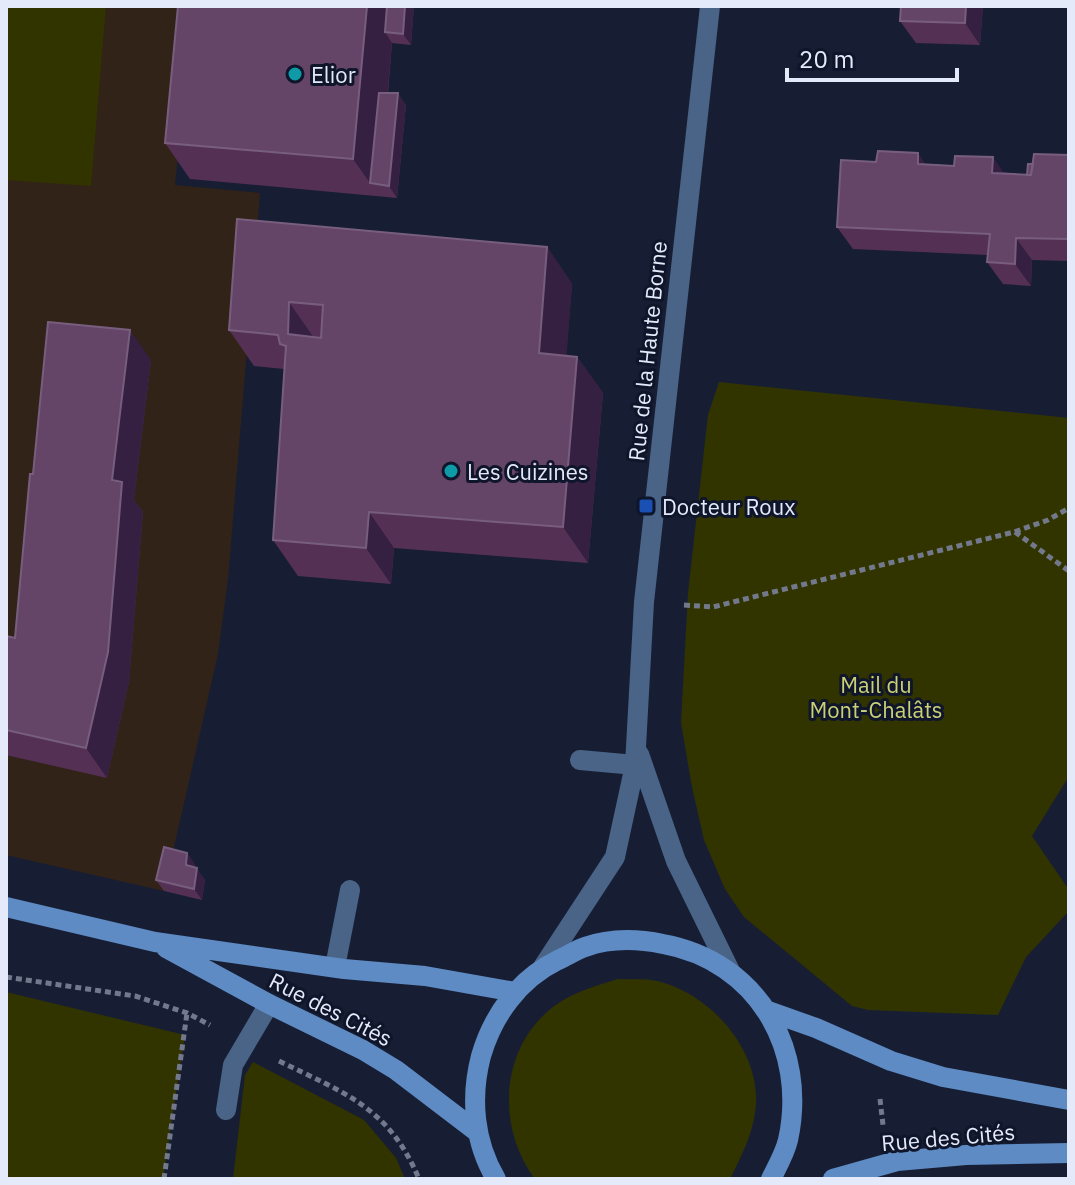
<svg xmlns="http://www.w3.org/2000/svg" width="1075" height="1185" font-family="'IBM Plex Sans',sans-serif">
	<rect width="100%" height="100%" fill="#171e34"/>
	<path fill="#312317" d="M 6,6 L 193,6 L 175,185 L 260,193 L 228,579 L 218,654 L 164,891 L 6,855 Z"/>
	<path fill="#323400" d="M 6,6 L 106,6 L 91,186 L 6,180 Z
		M 719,382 L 1069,418 L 1069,776 L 1032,836 L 1069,890 L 1069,911 L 1026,957 L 998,1015 L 868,1010 L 852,1006 L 744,917 L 725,889 L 704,840 L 692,787 L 681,723 L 688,593 L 708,415 Z
		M 618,979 C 632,980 648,978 661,982 C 712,996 759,1050 756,1104 C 754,1132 742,1155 730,1179 L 535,1179 C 498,1130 499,1055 547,1012 C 567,994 592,987 618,979 Z
		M 6,992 L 185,1035 L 163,1179 L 6,1179 Z
		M 253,1062 L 364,1120 L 396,1158 L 405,1179 L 233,1179 L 245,1075 Z"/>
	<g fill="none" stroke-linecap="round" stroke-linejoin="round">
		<path stroke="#73798c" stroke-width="5" stroke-dasharray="6 4" stroke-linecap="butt" d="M 1015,532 L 1069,571
			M 684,605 L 713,607 L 1014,532 L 1048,520 L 1069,508
			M 6,977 L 135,996 L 187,1013 L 210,1025
			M 279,1061 C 344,1093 389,1107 419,1179
			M 880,1099 L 883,1125
			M 164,1179 L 187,1013"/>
		<path stroke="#496487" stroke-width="20" d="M 580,760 L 635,765
			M 335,967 L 350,890
			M 226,1110 L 233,1065 L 269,1004"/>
		<path stroke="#496487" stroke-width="20" d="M 639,754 L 676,861 L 730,971
			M 543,967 L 615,857 L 635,765 L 644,602 L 710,6"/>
		<path stroke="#5e8bc3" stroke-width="20" d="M 6,907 L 155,942 L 344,969 L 425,976 L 515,992
			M 166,948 L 269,1004 L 363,1050 L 396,1070 L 476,1131
			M 768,1011 L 816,1028 L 891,1061 L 943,1077 L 1069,1100
			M 496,1179 C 474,1142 470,1098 481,1056 C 493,1015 519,979 558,960 C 567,956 576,950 585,947 C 610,938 639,939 663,944 C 757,961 808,1049 788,1140 C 785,1153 777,1167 771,1179
			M 833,1179 L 897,1161 L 966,1155 L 1069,1153"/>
	</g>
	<path fill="#553055" d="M 178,6 L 414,6 L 411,45 L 392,43 L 388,93 L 406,105 L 397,198 L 190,179 L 165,143 Z
		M 983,6 L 980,45 L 916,43 L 900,21 Z
		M 1069,155 L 1069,261 L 1032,260 L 1031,286 L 1003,284 L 987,262 L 988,255 L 853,249 L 837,227 L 876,162 L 926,164 L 1027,175 L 1033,164 Z
		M 237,219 L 547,247 L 572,284 L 566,356 L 577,357 L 603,393 L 588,563 L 394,548 L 391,584 L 298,576 L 273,540 L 284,369 L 254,366 L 229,330 Z
		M 151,360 L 134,500 L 143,512 L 129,682 L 107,778 L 6,755 L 6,636 L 15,638 L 33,474 Z
		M 187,853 L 195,865 L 195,868 L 205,880 L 202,900 L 164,891 L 156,880 Z"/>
	<path fill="#362041" d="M 367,6 L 396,6 L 385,32 L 392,43 L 379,185 L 370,183 L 353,159 Z
		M 405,6 L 414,6 L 411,45 L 403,34 Z
		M 966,6 L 983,6 L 980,45 L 965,23 Z
		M 398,93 L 406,105 L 397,198 L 389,186 Z
		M 918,153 L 933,175 L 918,164 Z
		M 993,157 L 1008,179 L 992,173 Z
		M 1016,238 L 1032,260 L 1031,286 L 1015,264 Z
		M 547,247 L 572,284 L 564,390 L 539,353 Z
		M 289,302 L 314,338 L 288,334 Z
		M 130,330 L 151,360 L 134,500 L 143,512 L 129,682 L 107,778 L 86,748 L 112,480 Z
		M 577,357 L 603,393 L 588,563 L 563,527 Z
		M 369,512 L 394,548 L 391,584 L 366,548 Z
		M 187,853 L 195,865 L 194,877 L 186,865 Z
		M 197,868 L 205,880 L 202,900 L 194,889 Z"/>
	<path fill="#644467" stroke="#785e7e" stroke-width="2" fill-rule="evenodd" d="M 178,6 L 367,6 L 353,159 L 165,143 Z
		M 387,6 L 405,6 L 403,34 L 385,32 Z
		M 901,6 L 966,6 L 965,23 L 900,21 Z
		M 379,93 L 398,93 L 389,186 L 370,183 Z
		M 878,151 L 918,153 L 918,164 L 954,166 L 955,156 L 993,157 L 992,173 L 1031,175 L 1034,154 L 1069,155 L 1069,239 L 1016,238 L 1015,264 L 987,262 L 990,234 L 837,227 L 841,160 L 876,162 Z
		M 1028,164 L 1033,164 L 1031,175 L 1027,175 Z
		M 237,219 L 547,247 L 539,353 L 577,357 L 563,527 L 369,512 L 366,548 L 273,540 L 286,346 L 280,344 L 278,335 L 229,330 ZM 289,302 L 323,305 L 321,338 L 288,334 Z
		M 48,322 L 130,330 L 112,480 L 122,482 L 108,652 L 86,748 L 6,730 L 6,636 L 15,638 L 30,474 L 33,474 Z
		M 164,847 L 187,853 L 186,865 L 197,868 L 194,889 L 156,880 Z"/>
	<g fill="#0f9aa8" stroke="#0f152a" stroke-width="3">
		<circle cx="295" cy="74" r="8"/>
		<circle cx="451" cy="471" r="8"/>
	</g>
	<rect fill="#1a4fb4" stroke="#0f152a" stroke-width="3" x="638" y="498" width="16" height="16" rx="4"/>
	<g text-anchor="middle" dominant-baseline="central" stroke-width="6" stroke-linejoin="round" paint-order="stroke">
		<g font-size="22" fill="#e4eaf9" stroke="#0f152a" text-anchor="start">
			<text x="311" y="74">Elior</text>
			<text x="467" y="471">Les Cuizines</text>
			<text x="662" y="506">Docteur Roux</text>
		</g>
		<g font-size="22" fill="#e4eaf9" stroke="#0f152a">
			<text transform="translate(647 351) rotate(-84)">Rue de la Haute Borne</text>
			<text transform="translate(331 1009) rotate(27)">Rue des Cités</text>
			<text transform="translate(948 1137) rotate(-5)">Rue des Cités</text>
		</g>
		<g font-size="22" fill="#cad076" stroke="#0f152a">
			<text x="876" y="684">Mail du<tspan x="876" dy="25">Mont-Chalâts</tspan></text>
		</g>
	</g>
	<rect width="1075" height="1185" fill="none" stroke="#e4eaf9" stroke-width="16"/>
	<path d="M787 68v12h170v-12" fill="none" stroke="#e4eaf9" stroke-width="4"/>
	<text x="799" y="68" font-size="24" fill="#e4eaf9" stroke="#0f152a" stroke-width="6" paint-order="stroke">20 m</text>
</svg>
